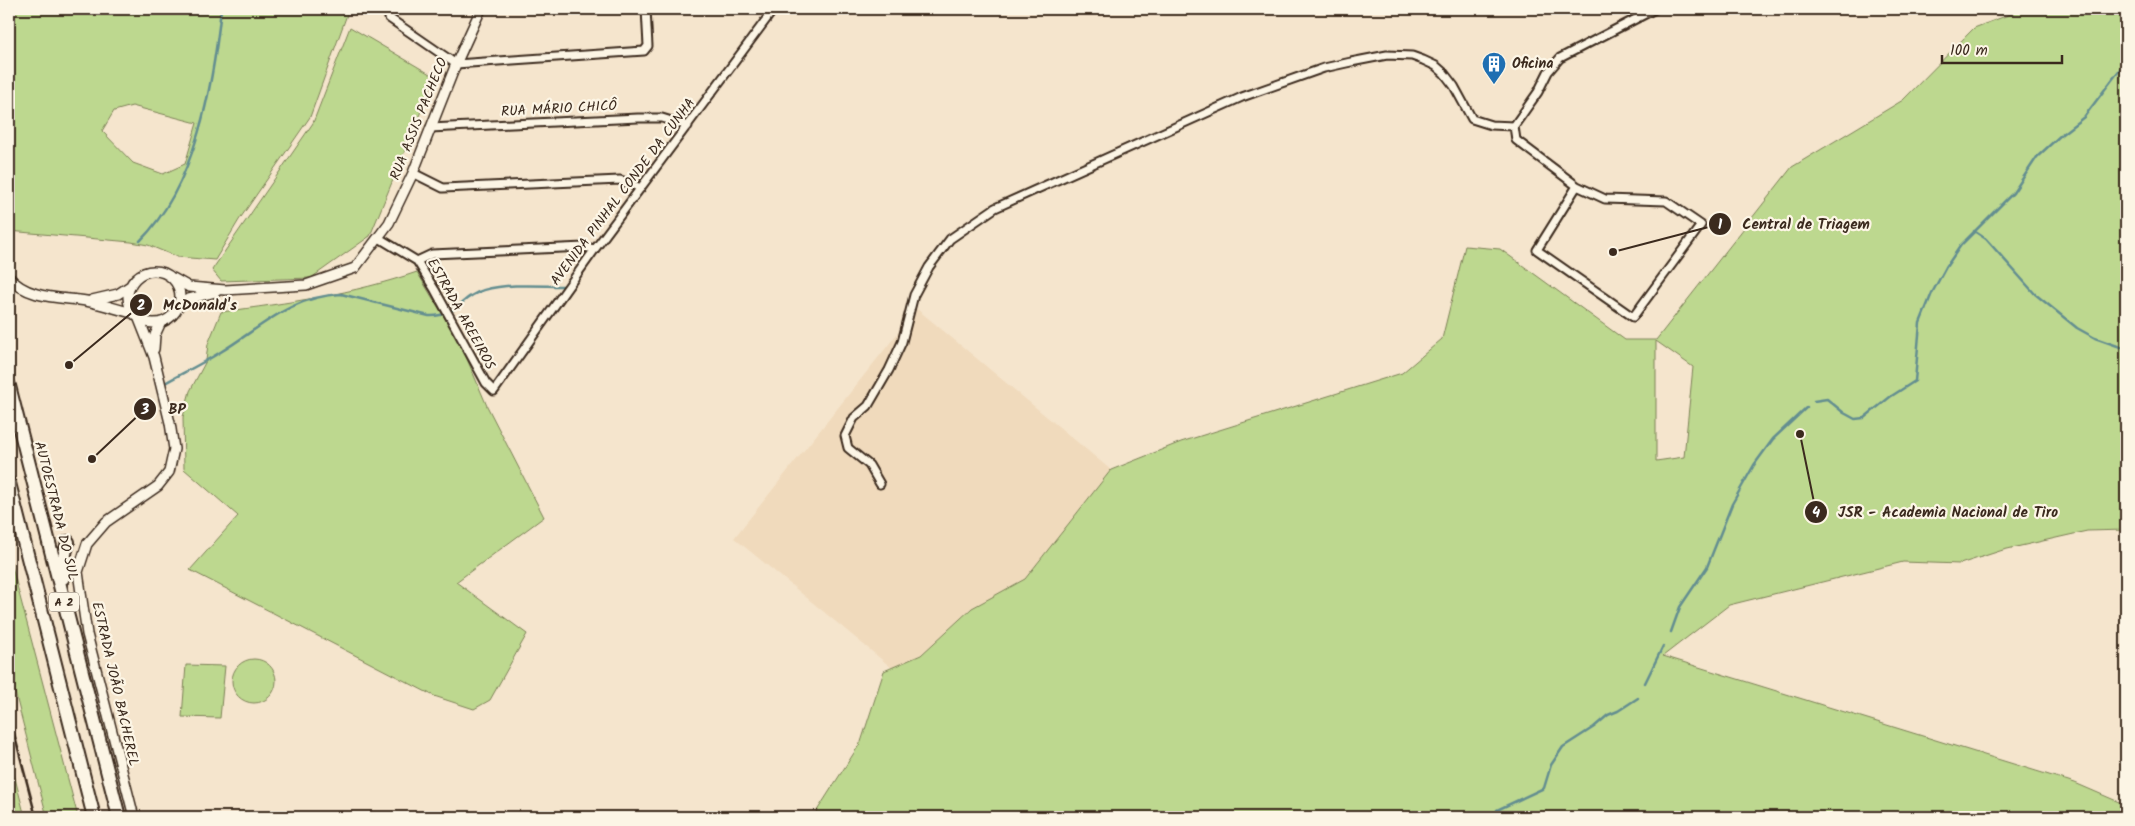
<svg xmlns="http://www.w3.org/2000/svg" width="2135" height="826" font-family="Kalam,sans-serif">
	<rect width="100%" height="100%" fill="#f5e5cd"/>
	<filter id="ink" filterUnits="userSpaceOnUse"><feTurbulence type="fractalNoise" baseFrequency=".02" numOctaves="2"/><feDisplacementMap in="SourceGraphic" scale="10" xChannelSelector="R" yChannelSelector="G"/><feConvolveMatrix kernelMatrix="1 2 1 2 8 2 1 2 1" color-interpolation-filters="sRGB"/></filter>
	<g filter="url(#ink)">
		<path fill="#f0dabc" d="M 917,309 L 1111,470 L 1025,579 L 972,608 L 921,655 L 892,668 L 734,538 Z"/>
		<path fill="#bdd88f" stroke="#7c8156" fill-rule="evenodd" d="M 9,9 L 349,9 L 310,117 L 239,220 L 215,260 L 177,257 L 148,245 L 131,242 L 9,231 ZM 132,106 L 197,123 L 185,164 L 163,174 L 133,163 L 102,131 L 114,111 Z
			M 2024,9 L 2126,9 L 2126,530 L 2087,531 L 2003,550 L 1960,564 L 1903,562 L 1729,605 L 1663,656 L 2075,783 L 2126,805 L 2126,817 L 813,817 L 861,742 L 884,671 L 921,655 L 972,608 L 1025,579 L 1111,470 L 1181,442 L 1402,373 L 1442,339 L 1465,246 L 1500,249 L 1625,340 L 1656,340 L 1792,167 L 1903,100 L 1974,28 ZM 1656,341 L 1693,367 L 1684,457 L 1656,461 Z
			M 350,27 L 435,77 L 370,236 L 311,278 L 221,281 L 212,270 L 313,123 Z
			M 417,272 L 461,345 L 487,406 L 544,517 L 456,582 L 527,634 L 490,700 L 474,709 L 434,696 L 190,570 L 238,516 L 184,469 L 183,417 L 190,391 L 206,361 L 208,344 L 221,312 C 288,303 353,294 417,272 Z
			M 9,555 L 78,817 L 47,817 L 9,669 Z
			M232 681a22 22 0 1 1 44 0a22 22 0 1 1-44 0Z
			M 186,665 L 225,666 L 220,718 L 182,717 Z
			M 9,755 L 25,817 L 9,817 Z"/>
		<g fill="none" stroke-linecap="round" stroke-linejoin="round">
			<path stroke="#648e90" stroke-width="2.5" d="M 1974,231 L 1986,239 L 2035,294 L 2077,328 L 2095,338 L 2126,349
				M 140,241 C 196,185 213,85 221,9
				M 165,383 C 183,373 201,364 219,353 C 261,328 288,297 341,294 L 429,316 C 458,317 459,297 484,290 C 509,283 540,286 566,286
				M 1814,401 L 1827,399 L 1844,413 L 1855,419 L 1864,418 L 1890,397 L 1915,381 L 1920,323 L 1932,293 L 1946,267 L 1961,245 L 2013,193 L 2037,157 L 2062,134 L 2084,117 L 2121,68 L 2126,54
				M 1671,632 L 1680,607 L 1707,567 L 1732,504 L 1754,465 L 1773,439 L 1807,407
				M 1645,683 L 1663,646
				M 1497,810 L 1544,788 L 1551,765 L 1563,747 L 1594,727 L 1608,715 L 1618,711 L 1638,698
				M 1476,817 L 1481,816"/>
			<defs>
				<path id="minor" d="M 392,9 L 389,18 L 456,64 L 644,51 L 648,46 L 646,9
					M 430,128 L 638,118 L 662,118 L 688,126
					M 413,173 L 443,188 L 620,180 L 641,188
					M 1577,186 L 1537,250 L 1633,317 L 1701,225 L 1666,201 L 1605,199 L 1577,186 L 1516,140 L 1514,126 L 1538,92 L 1548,72 L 1560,58 L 1655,9
					M 379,238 L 417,261 L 435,290 L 486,383 L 494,391 L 595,249 L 774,9
					M 417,261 L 432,254 L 584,247 L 595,249
					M 880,484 L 869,465 L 848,448 L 845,436 L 854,418 L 868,406 L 889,370 L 902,342 L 914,295 L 929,267 L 950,239 L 995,208 L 1242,97 L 1324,68 L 1351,62 L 1387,55 L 1412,56 L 1423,60 L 1436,66 L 1444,73 L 1454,86 L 1472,119 L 1491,125 L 1514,126"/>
				<path id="tertiary" d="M128 297a26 26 0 1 1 52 0a26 26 0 1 1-52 0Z
					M 9,277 C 27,299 60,297 86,301 C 102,304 117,309 132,313
					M 173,278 L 189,287 L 225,290 L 306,285 L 355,268 L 389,223 L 413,173 L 456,64 L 481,9
					M 92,300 L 118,294 L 130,286
					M 179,306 L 188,299 L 216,292
					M 154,349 L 155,335 L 161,322
					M 134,817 L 87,634 L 78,572 L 87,544 L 106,522 L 158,486 L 169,472 L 174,449 L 170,423 L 154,357 L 139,319"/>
				<path id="motorway" d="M 9,386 L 119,817
					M 9,483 L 94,817
					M 63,578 L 63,561 L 68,542"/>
			</defs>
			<use href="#minor" stroke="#3b2a1e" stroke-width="11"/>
			<use href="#tertiary" stroke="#3b2a1e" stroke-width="12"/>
			<use href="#motorway" stroke="#3b2a1e" stroke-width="16"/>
			<use href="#minor" stroke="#fcf5e5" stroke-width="7"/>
			<use href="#tertiary" stroke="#fcf5e5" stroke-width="9"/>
			<use href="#motorway" stroke="#fcf5e5" stroke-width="12"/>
			<path stroke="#3b2a1e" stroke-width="2.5" d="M 9,714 L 36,817"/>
		</g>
	</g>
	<defs>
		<symbol id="building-pin" viewBox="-11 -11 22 30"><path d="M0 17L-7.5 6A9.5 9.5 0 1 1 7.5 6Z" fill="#1f6fb2" stroke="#fcf5e5"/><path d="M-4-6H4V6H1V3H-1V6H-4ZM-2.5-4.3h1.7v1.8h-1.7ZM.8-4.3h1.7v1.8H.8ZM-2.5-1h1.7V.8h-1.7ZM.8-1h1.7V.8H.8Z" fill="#fff"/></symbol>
	</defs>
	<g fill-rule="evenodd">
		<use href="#building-pin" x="1480" y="50" width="28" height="38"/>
	</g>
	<g text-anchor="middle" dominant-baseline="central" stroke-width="4.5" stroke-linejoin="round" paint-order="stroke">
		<rect fill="#fcf5e5" stroke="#75675a" stroke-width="1" x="49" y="592.5" width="30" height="19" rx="4"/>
		<g font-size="12" font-weight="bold" fill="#3b2a1e">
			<text x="64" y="602">A 2</text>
		</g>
		<g font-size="14" font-weight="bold" fill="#3b2a1e" stroke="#fcf5e5" text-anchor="start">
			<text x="1512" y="64">Oficina</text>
		</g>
		<g font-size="14" fill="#3b2a1e" stroke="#fcf5e5">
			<text transform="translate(559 109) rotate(-3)">RUA MÁRIO CHICÔ</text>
			<text transform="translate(419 119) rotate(-68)">RUA ASSIS PACHECO</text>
			<text transform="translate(623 192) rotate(-53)">AVENIDA PINHAL CONDE DA CUNHA</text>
			<text transform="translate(461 314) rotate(61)">ESTRADA AREEIROS</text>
			<text transform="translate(56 511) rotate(76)">AUTOESTRADA DO SUL</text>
			<text transform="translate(115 684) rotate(77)">ESTRADA JOÃO BACHEREL</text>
		</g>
	</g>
	<path fill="none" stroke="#3b2a1e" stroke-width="2" d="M1613 252L1720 224M69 365L141 305M92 459L145 409M1800 434L1816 512"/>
	<g fill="#3b2a1e" stroke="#fcf5e5" stroke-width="2">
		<circle cx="1613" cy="252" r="5"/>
		<circle cx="69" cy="365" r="5"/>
		<circle cx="92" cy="459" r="5"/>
		<circle cx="1800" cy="434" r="5"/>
		<circle cx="1720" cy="224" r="12"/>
		<circle cx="141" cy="305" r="12"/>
		<circle cx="145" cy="409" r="12"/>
		<circle cx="1816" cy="512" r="12"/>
	</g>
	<g font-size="15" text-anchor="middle" font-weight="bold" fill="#fff">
		<text x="1720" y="229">1</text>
		<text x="141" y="310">2</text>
		<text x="145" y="414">3</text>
		<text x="1816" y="517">4</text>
	</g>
	<g font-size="15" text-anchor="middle" font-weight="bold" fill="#3b2a1e" stroke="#fcf5e5" stroke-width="4.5" stroke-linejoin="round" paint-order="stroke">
		<text x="1806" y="229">Central de Triagem</text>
		<text x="200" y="310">McDonald's</text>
		<text x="177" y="414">BP</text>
		<text x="1948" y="517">JSR - Academia Nacional de Tiro</text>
	</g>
	<rect width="2135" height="826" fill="none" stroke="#fcf5e5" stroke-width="30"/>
	<rect x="15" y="15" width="2105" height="796" fill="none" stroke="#3b2a1e" stroke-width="2" filter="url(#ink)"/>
	<path d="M1942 55v8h120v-8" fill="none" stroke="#3b2a1e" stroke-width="2.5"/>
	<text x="1950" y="55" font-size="15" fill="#3b2a1e" stroke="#fcf5e5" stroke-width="4" paint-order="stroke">100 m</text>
</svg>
